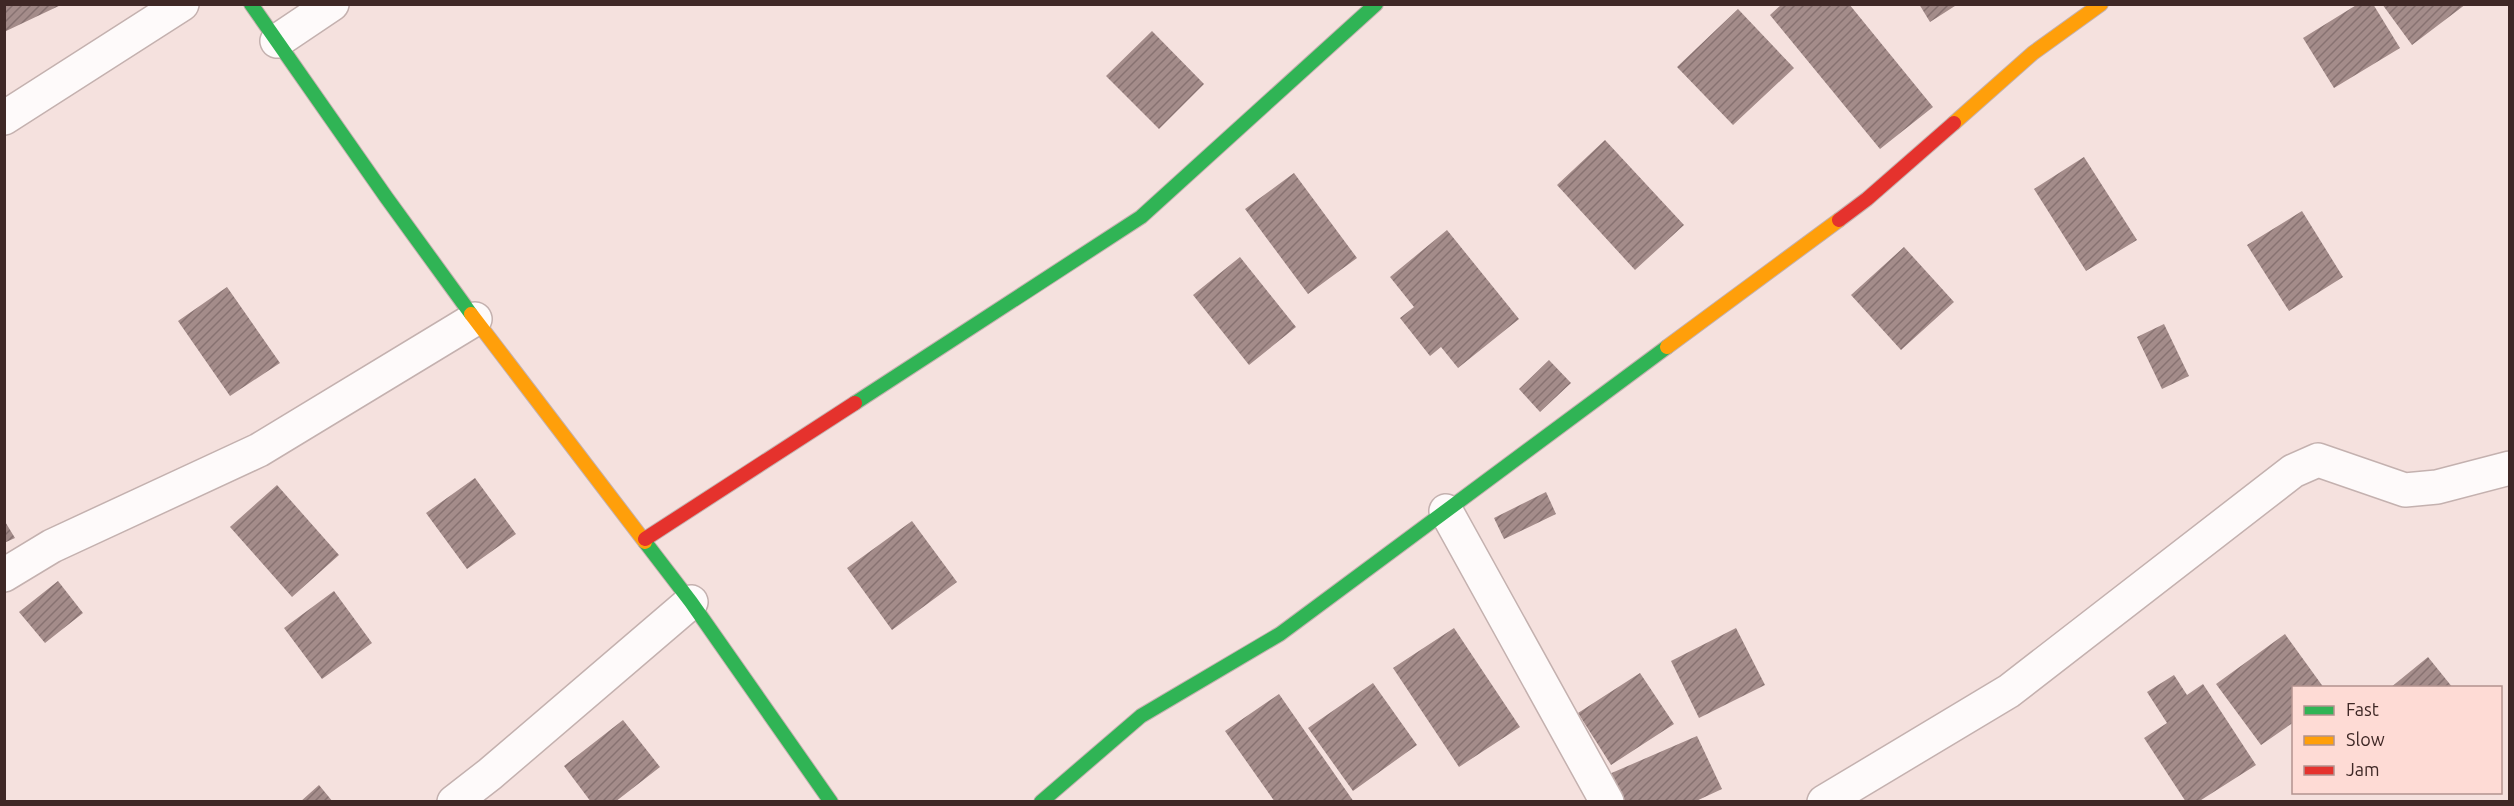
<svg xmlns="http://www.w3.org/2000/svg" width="2514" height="806" font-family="Ubuntu,sans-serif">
	<defs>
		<pattern id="building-hatch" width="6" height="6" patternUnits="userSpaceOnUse" patternTransform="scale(1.5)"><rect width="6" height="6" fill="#a48c8a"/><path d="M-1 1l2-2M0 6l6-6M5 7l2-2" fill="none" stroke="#877271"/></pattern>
	</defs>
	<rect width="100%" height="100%" fill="#f5e1de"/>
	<path fill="url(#building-hatch)" d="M 4,4 L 63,4 L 4,32 Z
		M 1782,4 L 1849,4 L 1933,107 L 1880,149 L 1770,15 Z
		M 1919,4 L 1958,4 L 1930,22 Z
		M 2358,4 L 2373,4 L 2400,48 L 2334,88 L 2303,38 Z
		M 2382,4 L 2466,4 L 2412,45 Z
		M 1738,9 L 1794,68 L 1733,125 L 1677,67 Z
		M 1152,31 L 1204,84 L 1159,129 L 1106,76 Z
		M 1605,140 L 1684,225 L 1635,270 L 1557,185 Z
		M 2084,157 L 2137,240 L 2086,271 L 2034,189 Z
		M 1294,173 L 1357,258 L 1308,294 L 1245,209 Z
		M 2302,211 L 2343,277 L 2289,311 L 2247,245 Z
		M 1447,230 L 1519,319 L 1458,368 L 1441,347 L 1430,356 L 1400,318 L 1414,307 L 1390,277 Z
		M 1904,247 L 1954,302 L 1901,350 L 1851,295 Z
		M 1240,257 L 1296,327 L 1249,365 L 1193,295 Z
		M 227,287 L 280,363 L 230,396 L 178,321 Z
		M 2164,324 L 2189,376 L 2162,389 L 2137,337 Z
		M 1549,360 L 1571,383 L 1540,412 L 1519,389 Z
		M 475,478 L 516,534 L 467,569 L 426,513 Z
		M 277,485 L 339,555 L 292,597 L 230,527 Z
		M 1546,492 L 1556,514 L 1504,539 L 1494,518 Z
		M 4,520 L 15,538 L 4,543 Z
		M 912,521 L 957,582 L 892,630 L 847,568 Z
		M 58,581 L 83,613 L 45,643 L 19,612 Z
		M 334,591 L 372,643 L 322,679 L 284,628 Z
		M 1454,628 L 1520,727 L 1459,767 L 1393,668 Z
		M 1736,628 L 1765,685 L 1699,718 L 1671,661 Z
		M 2285,634 L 2324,688 L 2294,688 L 2294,722 L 2261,745 L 2216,684 Z
		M 2428,657 L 2453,688 L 2390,688 Z
		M 1640,673 L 1674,724 L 1611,765 L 1578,713 Z
		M 2174,675 L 2187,695 L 2203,684 L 2256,765 L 2198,802 L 2186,802 L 2144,738 L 2167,723 L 2147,692 Z
		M 1373,683 L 1417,745 L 1353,791 L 1308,728 Z
		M 1279,694 L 1354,802 L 1275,802 L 1225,731 Z
		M 623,720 L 660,767 L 615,802 L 591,802 L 564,766 Z
		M 1697,736 L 1722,789 L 1694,802 L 1618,802 L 1607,775 Z
		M 319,785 L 333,802 L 300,802 Z"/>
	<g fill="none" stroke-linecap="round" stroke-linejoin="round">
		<defs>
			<path id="street" d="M 277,41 L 332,4
				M 4,118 L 182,4
				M 1446,511 L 1607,802
				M 4,575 L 52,546 L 259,450 L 475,319
				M 454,802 L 490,774 L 691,602
				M 1824,802 L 2009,691 L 2293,471 L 2318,460 L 2405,490 L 2437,487 L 2510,468"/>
			<path id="fast" d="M 251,4 L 386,197 L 471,314
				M 855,403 L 1141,217 L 1376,4
				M 645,542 L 691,602 L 831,802
				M 1041,802 L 1141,716 L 1280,634 L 1667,347"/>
			<path id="slow" d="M 1954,123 L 2033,53 L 2101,4
				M 471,314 L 645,542
				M 1667,347 L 1839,220"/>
			<path id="jam" d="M 1839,220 L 1867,199 L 1954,123
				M 645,539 L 855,403"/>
		</defs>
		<use href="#street" stroke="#c4b1af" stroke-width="36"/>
		<use href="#fast" stroke="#c4b1af" stroke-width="16"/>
		<use href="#slow" stroke="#c4b1af" stroke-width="16"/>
		<use href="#jam" stroke="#c4b1af" stroke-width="16"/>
		<use href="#street" stroke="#fefafa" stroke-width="33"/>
		<use href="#fast" stroke="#30b455" stroke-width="14"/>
		<use href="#slow" stroke="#ff9f0a" stroke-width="14"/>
		<use href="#jam" stroke="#e5322d" stroke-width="14"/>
	</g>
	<rect width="2514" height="806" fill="none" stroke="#3f2826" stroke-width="12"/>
	<rect x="2292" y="686" width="210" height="108" fill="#fedbd5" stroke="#b2938f" stroke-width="1.5"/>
	<rect x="2304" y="706" width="30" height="9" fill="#30b455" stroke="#b2938f" stroke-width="1.5"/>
	<text x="2346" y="716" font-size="18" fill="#3f2826">Fast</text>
	<rect x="2304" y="736" width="30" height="9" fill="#ff9f0a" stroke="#b2938f" stroke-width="1.5"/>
	<text x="2346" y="746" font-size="18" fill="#3f2826">Slow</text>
	<rect x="2304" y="766" width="30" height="9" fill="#e5322d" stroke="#b2938f" stroke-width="1.5"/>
	<text x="2346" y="776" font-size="18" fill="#3f2826">Jam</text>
</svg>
